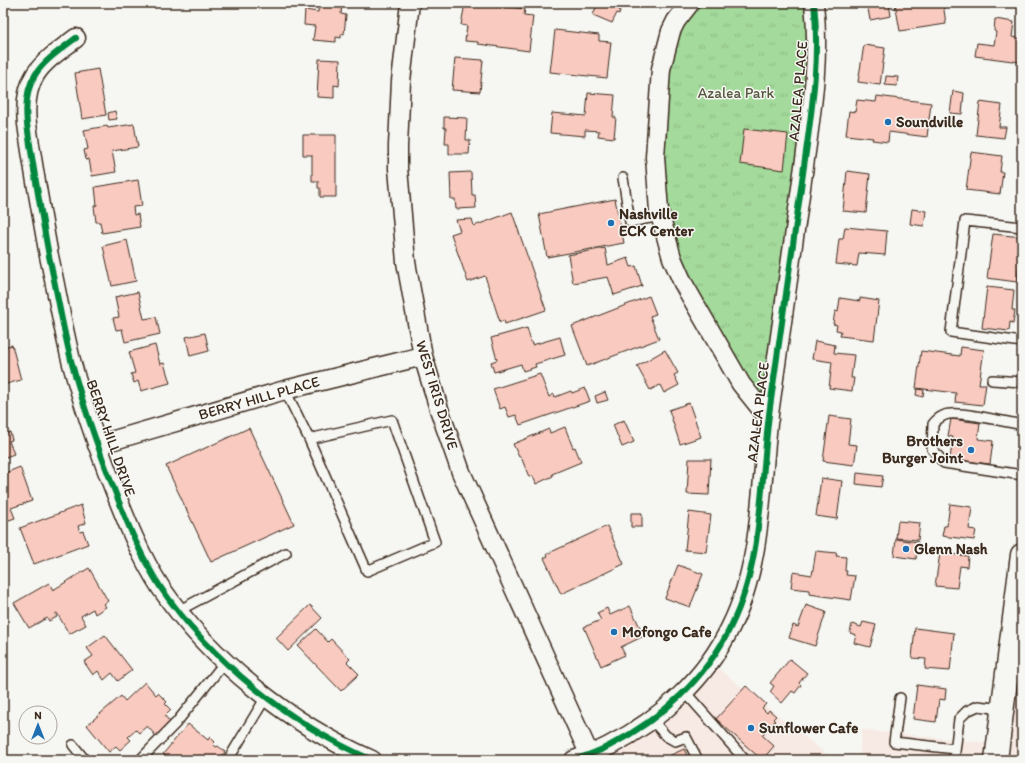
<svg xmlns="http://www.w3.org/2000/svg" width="1025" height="763" font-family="Itim,sans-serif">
	<defs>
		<pattern id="grass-tufts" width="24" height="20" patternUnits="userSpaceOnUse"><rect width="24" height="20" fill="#a4da9c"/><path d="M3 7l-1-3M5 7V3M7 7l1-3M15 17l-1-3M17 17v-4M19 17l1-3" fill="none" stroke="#8ebb86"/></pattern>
	</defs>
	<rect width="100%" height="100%" fill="#f6f6f2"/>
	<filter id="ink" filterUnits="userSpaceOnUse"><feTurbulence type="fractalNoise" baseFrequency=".025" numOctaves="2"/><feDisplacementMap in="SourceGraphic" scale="8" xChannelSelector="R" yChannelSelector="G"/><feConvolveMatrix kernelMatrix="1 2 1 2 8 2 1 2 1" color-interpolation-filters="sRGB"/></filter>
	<g filter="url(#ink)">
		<path fill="#f7e9e3" d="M 1022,555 L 1022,760 L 996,760 Z
			M 716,667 L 834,760 L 615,760 L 616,756 L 652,728 Z
			M 862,730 L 986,743 L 983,760 L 859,760 Z"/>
		<path fill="url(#grass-tufts)" stroke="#70825d" d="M 690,3 L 814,3 L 816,25 L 769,419 L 672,258 L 659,95 Z"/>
		<path fill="#f9cabf" stroke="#3b2a1e" d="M 319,3 L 342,5 L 341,14 L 346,15 L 344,34 L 341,34 L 341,38 L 336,37 L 336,42 L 313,40 L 315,26 L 304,25 L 305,10 L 318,12 Z
			M 465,3 L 475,3 L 525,9 L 524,15 L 533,16 L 529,51 L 478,44 L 478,42 L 465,41 L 467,26 L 461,25 Z
			M 592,3 L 620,3 L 618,9 L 620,10 L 619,14 L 617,13 L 612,23 L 593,15 L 597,5 Z
			M 867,3 L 894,3 L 889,4 L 891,16 L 870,20 Z
			M 895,3 L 943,3 L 946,24 L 900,31 Z
			M 995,19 L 1014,22 L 1012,37 L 1022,39 L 1020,62 L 975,56 L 977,43 L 994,45 L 996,32 L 994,31 Z
			M 555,30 L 599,35 L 599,41 L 611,42 L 607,78 L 550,72 Z
			M 864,45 L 885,48 L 880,85 L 858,82 Z
			M 455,58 L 483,60 L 480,92 L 452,90 Z
			M 319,59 L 340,60 L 339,86 L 334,85 L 334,98 L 317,97 Z
			M 98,69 L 106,115 L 82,119 L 75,73 Z
			M 886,76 L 898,77 L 897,86 L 885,85 Z
			M 953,91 L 964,93 L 962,114 L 950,113 Z
			M 588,93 L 615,95 L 613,117 L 616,117 L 614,138 L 598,136 L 599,131 L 585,130 L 585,136 L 550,133 L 552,113 L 586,116 Z
			M 877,96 L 931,103 L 927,137 L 889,132 L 888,142 L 872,140 L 873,138 L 846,135 L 849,111 L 855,112 L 857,100 L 876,102 Z
			M 980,102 L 1002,105 L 999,127 L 1006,127 L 1004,138 L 976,135 Z
			M 115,111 L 117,119 L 109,120 L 108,113 Z
			M 444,117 L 467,118 L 466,140 L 470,140 L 469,154 L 449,154 L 449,144 L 445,144 L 446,128 L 444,128 Z
			M 134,124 L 138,147 L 112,151 L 116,172 L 92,176 L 89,159 L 86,160 L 84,150 L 88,149 L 84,130 L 107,126 L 108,128 Z
			M 744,129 L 788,134 L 784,170 L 740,164 Z
			M 303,135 L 336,135 L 336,197 L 320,197 L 320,188 L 318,188 L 318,181 L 312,181 L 312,155 L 303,155 Z
			M 971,152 L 1002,156 L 1000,172 L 1003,172 L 1000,194 L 966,190 Z
			M 847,171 L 870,174 L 866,213 L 843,211 Z
			M 471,172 L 472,195 L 475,195 L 476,208 L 456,209 L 455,199 L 451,199 L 450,173 Z
			M 138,180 L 142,206 L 133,207 L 134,215 L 138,214 L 140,227 L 102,233 L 100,222 L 96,222 L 94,206 L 97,205 L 95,187 Z
			M 615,199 L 624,243 L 547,257 L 539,214 Z
			M 912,209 L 926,211 L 924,226 L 910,224 Z
			M 512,212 L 546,310 L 505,324 L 504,320 L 500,322 L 485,276 L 468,282 L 451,234 L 460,231 L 456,220 L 472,219 L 474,226 Z
			M 845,227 L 887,231 L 885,255 L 859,253 L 857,266 L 836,264 L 839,239 L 843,239 Z
			M 993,234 L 1022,237 L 1022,263 L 1019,262 L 1017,282 L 987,278 Z
			M 127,240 L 136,281 L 112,286 L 103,246 Z
			M 605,248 L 608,265 L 628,258 L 631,267 L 636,266 L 642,286 L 614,295 L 608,277 L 573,283 L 568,255 Z
			M 987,287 L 1014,290 L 1012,310 L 1015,310 L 1013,323 L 1010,322 L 1009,331 L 982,328 Z
			M 138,292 L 144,319 L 156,317 L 160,334 L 125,342 L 122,329 L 116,330 L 113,318 L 119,317 L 115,297 Z
			M 649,296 L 656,314 L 650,316 L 659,339 L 587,366 L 572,326 Z
			M 840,298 L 860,301 L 860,298 L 879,301 L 874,340 L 840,336 L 841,331 L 836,330 L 837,325 L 833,324 L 835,311 L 838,312 Z
			M 527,328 L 532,345 L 560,337 L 565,355 L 535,364 L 536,367 L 523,371 L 521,364 L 494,372 L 491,362 L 497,360 L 491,338 Z
			M 205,333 L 209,351 L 190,356 L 186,337 Z
			M 815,341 L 835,345 L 834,353 L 854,355 L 851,378 L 854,378 L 852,391 L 829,388 L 832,362 L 812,359 Z
			M 12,345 L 21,380 L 3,385 L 3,347 Z
			M 155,345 L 160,364 L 164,363 L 170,383 L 141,391 L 138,381 L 134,383 L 131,374 L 135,373 L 129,352 Z
			M 961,347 L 984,350 L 979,384 L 986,384 L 983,405 L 955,402 L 956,393 L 916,388 L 921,351 L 960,356 Z
			M 665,350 L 678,373 L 674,375 L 679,385 L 664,393 L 660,385 L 650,390 L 637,366 Z
			M 540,374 L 549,397 L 554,394 L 555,397 L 571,391 L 572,393 L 585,388 L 590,401 L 520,425 L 516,415 L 509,417 L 505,407 L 500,409 L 493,389 Z
			M 917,389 L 924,390 L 923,397 L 916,395 Z
			M 605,392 L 608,400 L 597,403 L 595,396 Z
			M 689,403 L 701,437 L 680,444 L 669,410 Z
			M 829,416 L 851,419 L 848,444 L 857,445 L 854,465 L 823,461 Z
			M 951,419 L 980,423 L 978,439 L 993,441 L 990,464 L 950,459 L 953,437 L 948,436 Z
			M 624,420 L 634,442 L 622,447 L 613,425 Z
			M 3,422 L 7,433 L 10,432 L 12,440 L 9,441 L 14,454 L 3,458 Z
			M 565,427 L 573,448 L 575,447 L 581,462 L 552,474 L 553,476 L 536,484 L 533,476 L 529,477 L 521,457 L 519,457 L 513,444 L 549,429 L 550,433 Z
			M 249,428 L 294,524 L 211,562 L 166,466 Z
			M 689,459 L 711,459 L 709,495 L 687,494 Z
			M 20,467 L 32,501 L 11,508 L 15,518 L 3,522 L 3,474 Z
			M 857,473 L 883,476 L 881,487 L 856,484 Z
			M 821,478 L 842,481 L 837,519 L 816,516 Z
			M 950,504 L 972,507 L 969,529 L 976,530 L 974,540 L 942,536 L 944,526 L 947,526 Z
			M 81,505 L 86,523 L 78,526 L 80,532 L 83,531 L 88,544 L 34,564 L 20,528 Z
			M 689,512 L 711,515 L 706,552 L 685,550 Z
			M 631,513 L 642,513 L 642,527 L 631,527 Z
			M 898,521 L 920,523 L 918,540 L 896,538 Z
			M 607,526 L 624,564 L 561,594 L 544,558 L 548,556 L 547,554 Z
			M 896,539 L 918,542 L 916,559 L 894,556 Z
			M 816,551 L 837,553 L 836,556 L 846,557 L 845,571 L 847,571 L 846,575 L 855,576 L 851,600 L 809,594 L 809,590 L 791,588 L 793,572 L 812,575 Z
			M 940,553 L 968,556 L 967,567 L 960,566 L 957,588 L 935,586 Z
			M 678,565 L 703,574 L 690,607 L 665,598 Z
			M 89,568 L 108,601 L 104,604 L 106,607 L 95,614 L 93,609 L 81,616 L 86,625 L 69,634 L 57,613 L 55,614 L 57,617 L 49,621 L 47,618 L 29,628 L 14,603 L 49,583 L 53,590 Z
			M 310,605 L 322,618 L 288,651 L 276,638 Z
			M 806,605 L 826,612 L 815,646 L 789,638 L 793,625 L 798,627 Z
			M 630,606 L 644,636 L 621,647 L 625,655 L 601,666 L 584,627 L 601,620 L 597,613 L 607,608 L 610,615 Z
			M 863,622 L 876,625 L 870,647 L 854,643 L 856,635 L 850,633 L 852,624 L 861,627 Z
			M 915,628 L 954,633 L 950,671 L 925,669 L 926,659 L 912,658 Z
			M 316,629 L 328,642 L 331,639 L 350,659 L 347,662 L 359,674 L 341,691 L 298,646 Z
			M 105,635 L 132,670 L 118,681 L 112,673 L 104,680 L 98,671 L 93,675 L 84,662 L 93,656 L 87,648 Z
			M 790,659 L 807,673 L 799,683 L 801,685 L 795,693 L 792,691 L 782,703 L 770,692 L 774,686 L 770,683 Z
			M 145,682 L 156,695 L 158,693 L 167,702 L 165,704 L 171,710 L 165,716 L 170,722 L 156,736 L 147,726 L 139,733 L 136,730 L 128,737 L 131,740 L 120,750 L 116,746 L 109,752 L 87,725 L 121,696 L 125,701 Z
			M 917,685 L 946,689 L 945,700 L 939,699 L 936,722 L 913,719 Z
			M 746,686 L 766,704 L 762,708 L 767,713 L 769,710 L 776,716 L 773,719 L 775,721 L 762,735 L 774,746 L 762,760 L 716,719 Z
			M 188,724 L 208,740 L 210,737 L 215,742 L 213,744 L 216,747 L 218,746 L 225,752 L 218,760 L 170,760 L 163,754 Z
			M 684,749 L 689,760 L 660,760 Z"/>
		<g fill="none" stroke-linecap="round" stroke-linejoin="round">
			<defs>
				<path id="service" d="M 623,178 L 630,222 L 660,216
					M 1022,227 L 965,221 L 951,332 L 1022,342
					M 992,380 L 1022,382
					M 285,390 L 309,439 L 367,571 L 435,542 L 392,420 L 309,439
					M 1022,425 C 1007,422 957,410 945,415 C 940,417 936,420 933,424 L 932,449 L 944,463 L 1022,475
					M 178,611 L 286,553
					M 685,692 L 745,760
					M 900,698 L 894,742 L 955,749
					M 652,720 L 666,736 L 675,741 L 686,737 L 698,760
					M 73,745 L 85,760
					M 140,760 L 176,723 L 225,662
					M 228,760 L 266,697
					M 954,760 L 959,719 L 967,711 L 978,706 L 1003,709"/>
				<path id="minor" d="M 410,3 L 401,81 L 398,146 L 398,168 L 406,262 L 423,356 L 439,409 L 461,472 L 592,760
					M 690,3 L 676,21 L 671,31 L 661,69 L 655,157 L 659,211 L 672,258 L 683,283 L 741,384 L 769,419
					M 76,38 C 41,64 22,76 27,124 C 33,168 41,212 49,256 C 57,292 63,329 72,364 C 83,405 97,445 112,484 C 126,520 140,556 161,588 C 211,661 290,724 372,760
					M 97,445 L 285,390 L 423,356
					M 574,760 C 586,756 598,752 609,746 C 661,719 706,679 731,626 C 764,560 760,479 770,407 C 781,334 791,261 801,188 C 809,127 821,65 814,3"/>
				<path id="secondary" d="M 996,760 L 1022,555"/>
			</defs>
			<use href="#service" stroke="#3b2a1e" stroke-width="12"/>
			<use href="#minor" stroke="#3b2a1e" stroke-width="21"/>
			<use href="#secondary" stroke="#3b2a1e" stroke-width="25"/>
			<use href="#service" stroke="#f6f6f2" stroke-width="9"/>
			<use href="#minor" stroke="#f6f6f2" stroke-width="18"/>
			<use href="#secondary" stroke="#f6f6f2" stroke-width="22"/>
			<defs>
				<path id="cycleway" d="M 76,38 C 41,64 22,76 27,124 C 33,168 41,212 49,256 C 57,292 63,329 72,364 C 83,405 97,445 112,484 C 126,520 140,556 161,588 C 211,661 290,724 372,760
					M 574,760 C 586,756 598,752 609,746 C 661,719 706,679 731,626 C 764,560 760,479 770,407 C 781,334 791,261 801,188 C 809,127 821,65 814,3"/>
			</defs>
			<use href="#cycleway" stroke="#f6f6f2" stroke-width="8"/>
			<use href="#cycleway" stroke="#00873e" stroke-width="6"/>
		</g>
	</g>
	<g fill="#1f6fb2" stroke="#f6f6f2" stroke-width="1.5">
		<circle cx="888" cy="122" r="4"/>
		<circle cx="611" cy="223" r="4"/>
		<circle cx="971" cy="450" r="4"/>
		<circle cx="906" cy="549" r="4"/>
		<circle cx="614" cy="632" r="4"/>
		<circle cx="751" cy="728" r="4"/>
	</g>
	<g text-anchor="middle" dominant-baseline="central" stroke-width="3" stroke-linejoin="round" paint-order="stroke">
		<g font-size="15" fill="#3b2a1e" stroke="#f6f6f2">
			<text transform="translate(798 91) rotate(-85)">AZALEA PLACE</text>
			<text transform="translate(437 395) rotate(73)">WEST IRIS DRIVE</text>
			<text transform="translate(259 398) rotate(-16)">BERRY HILL PLACE</text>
			<text transform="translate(758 412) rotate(-83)">AZALEA PLACE</text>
			<text transform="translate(111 438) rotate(71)">BERRY HILL DRIVE</text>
		</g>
		<g font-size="15" fill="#55563e" stroke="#f6f6f2">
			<text x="736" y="93">Azalea Park</text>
		</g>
		<g font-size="15" font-weight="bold" fill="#3b2a1e" stroke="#f6f6f2" text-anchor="start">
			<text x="896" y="122">Soundville</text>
			<text x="619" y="214">Nashville<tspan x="619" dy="17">ECK Center</tspan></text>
			<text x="963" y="441" text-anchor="end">Brothers<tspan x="963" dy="17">Burger Joint</tspan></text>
			<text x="914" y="549">Glenn Nash</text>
			<text x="622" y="632">Mofongo Cafe</text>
			<text x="759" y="728">Sunflower Cafe</text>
		</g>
	</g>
	<rect width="1025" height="763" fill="none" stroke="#f6f6f2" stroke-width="16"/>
	<rect x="8" y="8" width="1009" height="747" fill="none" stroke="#3b2a1e" stroke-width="1.5" filter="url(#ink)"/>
	<g transform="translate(38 725)"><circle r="19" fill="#f6f6f2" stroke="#aba49d"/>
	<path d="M0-3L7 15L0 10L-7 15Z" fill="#1f6fb2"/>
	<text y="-6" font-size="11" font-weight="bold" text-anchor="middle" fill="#3b2a1e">N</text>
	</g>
</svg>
